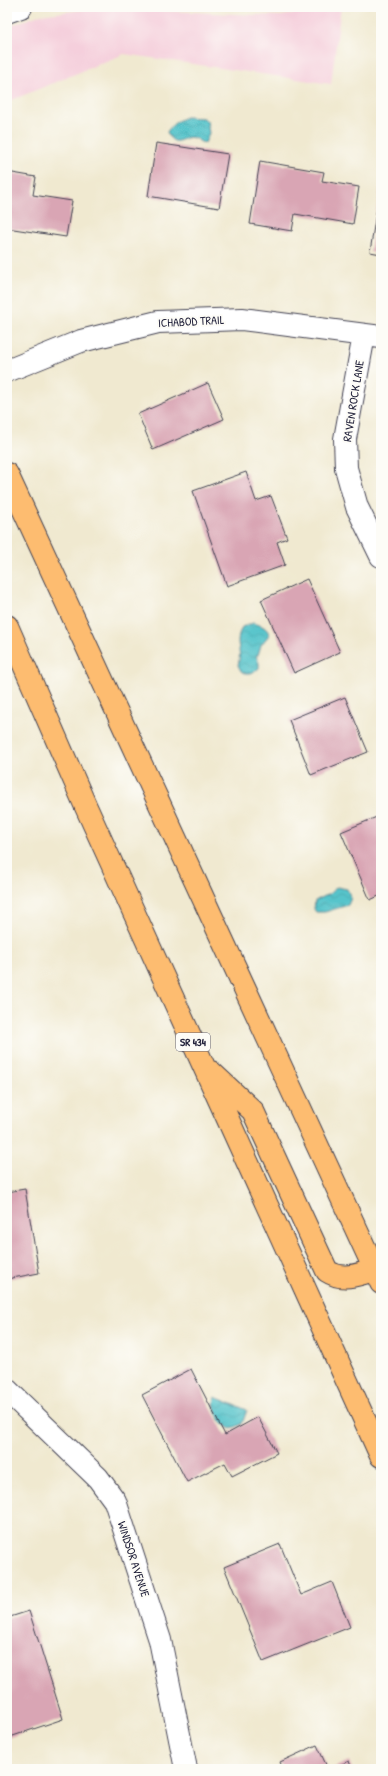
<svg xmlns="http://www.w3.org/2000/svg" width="388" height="1776" font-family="'Patrick Hand',sans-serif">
	<defs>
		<pattern id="water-waves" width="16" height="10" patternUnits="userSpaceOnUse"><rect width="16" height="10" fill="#56c4cb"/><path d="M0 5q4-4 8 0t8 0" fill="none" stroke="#4ba8af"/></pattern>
	</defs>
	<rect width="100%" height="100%" fill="#fdfcf7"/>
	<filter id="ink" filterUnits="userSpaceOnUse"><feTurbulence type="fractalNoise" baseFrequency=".025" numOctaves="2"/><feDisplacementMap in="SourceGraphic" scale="8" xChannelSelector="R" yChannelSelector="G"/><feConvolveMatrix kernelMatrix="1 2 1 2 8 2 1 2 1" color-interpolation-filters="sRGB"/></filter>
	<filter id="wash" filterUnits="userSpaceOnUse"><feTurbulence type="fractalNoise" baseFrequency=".012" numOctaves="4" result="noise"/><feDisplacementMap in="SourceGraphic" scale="16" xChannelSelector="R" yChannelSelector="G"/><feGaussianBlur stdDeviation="0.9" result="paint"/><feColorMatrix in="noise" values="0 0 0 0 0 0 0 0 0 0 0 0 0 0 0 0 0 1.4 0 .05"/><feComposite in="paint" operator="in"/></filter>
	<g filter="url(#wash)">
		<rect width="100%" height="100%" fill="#f0e9d0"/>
		<path fill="#f5cfdc" d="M 332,7 L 341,7 L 331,84 L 124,54 L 7,102 L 7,27 L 39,15 L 100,8 L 281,16 Z"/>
		<path fill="url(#water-waves)" stroke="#3c7383" d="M 186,117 L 203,118 L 207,121 L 209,133 L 205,143 C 200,143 198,139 194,138 C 183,134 175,151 167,132 C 172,124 178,120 186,117 Z
			M 253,623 C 260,625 268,627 269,635 L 261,645 L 258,655 L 256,656 L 259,663 L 259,668 C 253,673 247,675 241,671 L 238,665 C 243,649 233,644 242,627 Z
			M 337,887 L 347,889 L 351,898 L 348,905 L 325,912 L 316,912 L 314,909 L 315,901 L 329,894 Z
			M 215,1397 L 247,1410 L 242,1424 L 231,1429 C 219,1422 212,1410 215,1397 Z"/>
		<g id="blocks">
			<path fill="#d9a5b4" d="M 156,143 L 228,154 L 219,208 L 148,196 Z
				M 260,161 L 324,172 L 322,181 L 359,187 L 353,224 L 295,214 L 292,231 L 250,224 Z
				M 7,172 L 36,177 L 33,195 L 72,201 L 66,237 L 7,228 Z
				M 380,187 L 381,187 L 381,254 L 370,252 Z
				M 208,383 L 224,419 L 153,450 L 138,414 Z
				M 246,472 L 256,501 L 271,496 L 287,538 L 277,542 L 285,565 L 227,586 L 193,491 Z
				M 307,579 L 340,652 L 294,673 L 261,600 Z
				M 345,697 L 368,752 L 311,775 L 289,720 Z
				M 379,816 L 381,822 L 381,895 L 370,900 L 341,832 Z
				M 25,1189 L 39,1273 L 7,1279 L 7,1192 Z
				M 191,1369 L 225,1435 L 258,1417 L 277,1453 L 232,1476 L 225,1463 L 187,1482 L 142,1395 Z
				M 280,1544 L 301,1595 L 332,1582 L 350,1627 L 263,1662 L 224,1567 Z
				M 29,1611 L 63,1719 L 7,1738 L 7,1618 Z
				M 317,1745 L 328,1769 L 283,1769 L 280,1762 Z
				M 349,1761 L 352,1769 L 331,1769 Z"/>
		</g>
	</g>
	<g filter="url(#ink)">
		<use href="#blocks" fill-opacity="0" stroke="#414051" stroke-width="1"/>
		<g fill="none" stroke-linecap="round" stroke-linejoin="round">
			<defs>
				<path id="minor" d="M 7,12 L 21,7
					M 364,335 L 345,439 L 346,468 L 357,507 L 381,556
					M 7,371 L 81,341 L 158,322 L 242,319 L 381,337
					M 7,1390 L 98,1478 L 115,1501 L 160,1640 L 186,1769"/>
				<path id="primary" d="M 7,474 L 381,1283
					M 7,626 L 86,807 L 381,1456
					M 211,1072 L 253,1111 L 327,1271 C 344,1282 357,1274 375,1270"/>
			</defs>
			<use href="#minor" stroke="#414051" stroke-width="24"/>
			<use href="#primary" stroke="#414051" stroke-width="24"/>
			<use href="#minor" stroke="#fff" stroke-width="22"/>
			<use href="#primary" stroke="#fdbc70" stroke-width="22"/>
		</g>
	</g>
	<g text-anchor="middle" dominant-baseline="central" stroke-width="4" stroke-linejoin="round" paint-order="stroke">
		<rect fill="#fdfcf7" stroke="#646373" stroke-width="1" x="176" y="1033" width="34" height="18" rx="3"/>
		<g font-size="11" font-weight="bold" fill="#22223b">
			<text x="193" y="1042">SR 434</text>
		</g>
		<g font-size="12" fill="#22223b" stroke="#fdfcf7">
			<text transform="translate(191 321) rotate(-3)">ICHABOD TRAIL</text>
			<text transform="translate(353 401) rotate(-81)">RAVEN ROCK LANE</text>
			<text transform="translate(134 1559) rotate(72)">WINDSOR AVENUE</text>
		</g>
	</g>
	<rect width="388" height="1776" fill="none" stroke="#fdfcf7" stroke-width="24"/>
</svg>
